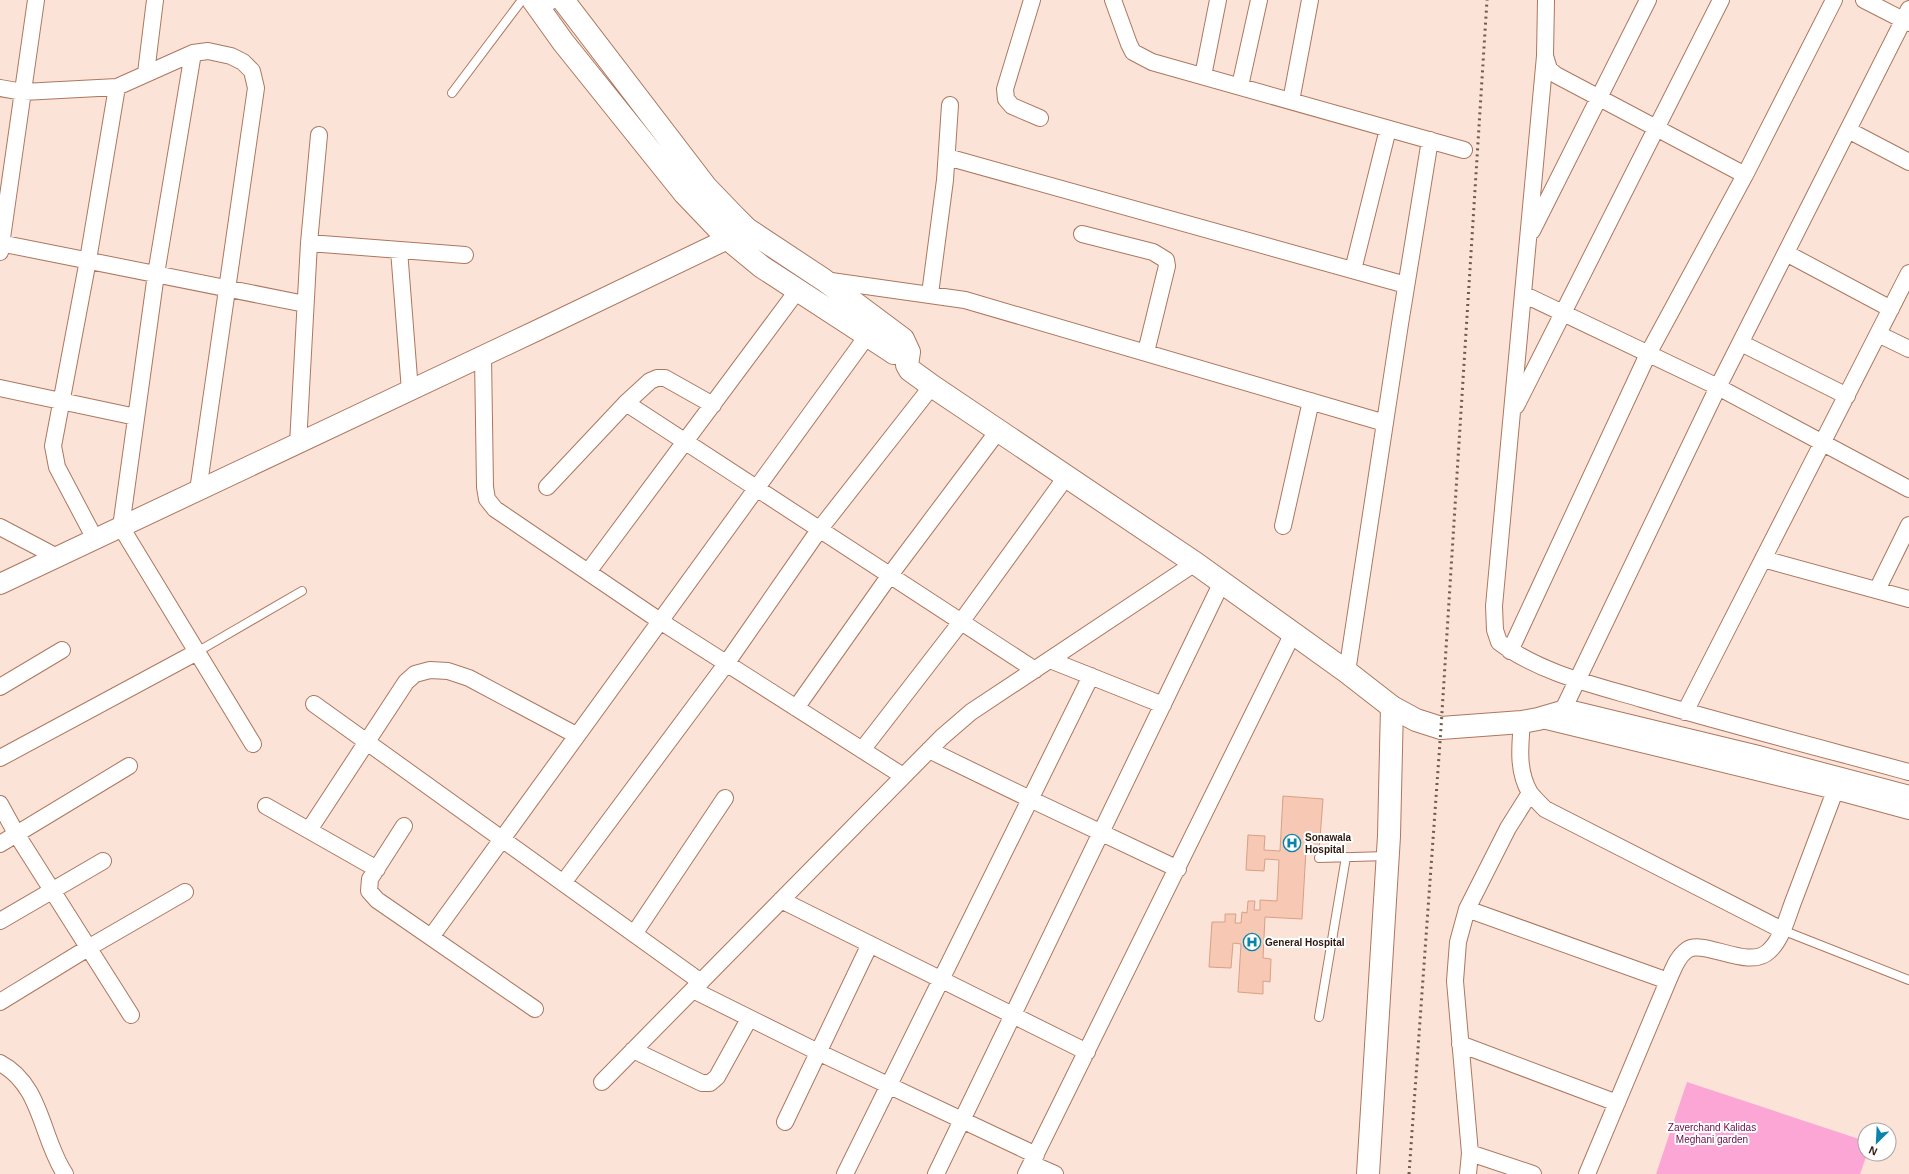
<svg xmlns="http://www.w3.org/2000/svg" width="1909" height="1174" font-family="Helvetica,sans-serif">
	<rect width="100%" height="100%" fill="#fbe3d8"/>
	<path fill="#fca6d5" d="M 1687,1082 L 1865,1141 L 1865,1154 L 1867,1154 L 1860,1174 L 1656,1174 Z"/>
	<path fill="#f7c8b3" stroke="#d8a086" d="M 1283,796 L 1323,799 L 1319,851 L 1306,850 L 1302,919 L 1265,917 L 1263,958 L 1271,959 L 1270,982 L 1263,981 L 1263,994 L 1238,992 L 1241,944 L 1233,943 L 1231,968 L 1209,967 L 1212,922 L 1225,922 L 1225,914 L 1236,914 L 1235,923 L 1241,923 L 1242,912 L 1247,913 L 1248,901 L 1255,901 L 1254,910 L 1260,910 L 1260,900 L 1277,901 L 1279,860 L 1265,859 L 1264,871 L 1246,870 L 1248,835 L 1265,836 L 1264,850 L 1280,851 Z"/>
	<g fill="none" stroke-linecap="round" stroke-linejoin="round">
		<defs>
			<path id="service" d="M 452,93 L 522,0
				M 197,652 L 302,591
				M 1319,858 L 1387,856
				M 1782,930 L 1909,980
				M 1319,1017 L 1346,857"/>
			<path id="minor" d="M 1032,0 L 1005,89 L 1006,99 L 1012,106 L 1040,118
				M 1113,0 L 1129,44 L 1133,52 L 1152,62 L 1464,150
				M 1546,0 L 1545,56 L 1549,69 L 1556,75 L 1745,175
				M 1864,0 L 1909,23
				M 538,8 L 553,0
				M 193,53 L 156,274 L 121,527 L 253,744
				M 1545,56 L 1494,606 L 1495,630 L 1499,642 C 1540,673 1594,685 1642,699 C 1731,725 1820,748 1909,772
				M 146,73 L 155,0
				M 1203,76 L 1218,0
				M 1240,86 L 1259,0
				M 0,88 L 23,92 L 117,87 L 193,53 L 208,51 L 231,56 L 243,62 L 252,71 L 256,88 L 198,491
				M 1291,101 L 1310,0
				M 1848,130 L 1909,162
				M 947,157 L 1406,285
				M 1532,231 L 1648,0
				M 1082,234 L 1153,252 L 1166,260 L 1167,266 L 1146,352
				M 0,243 L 305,304
				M 309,243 L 465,255
				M 399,250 L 410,391
				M 0,252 L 36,0
				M 1786,253 L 1891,309
				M 1353,270 L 1388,129
				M 824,280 L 965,300 L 1385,423
				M 930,294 L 945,180 L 950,105
				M 1523,294 L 1718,387 L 1909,489
				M 1878,334 L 1909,349
				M 1741,343 L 1847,396
				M 483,356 L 485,487 L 487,499 L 495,509 L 660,621 L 903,776
				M 0,388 L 136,417
				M 626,403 L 1035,670
				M 1516,406 L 1721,0
				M 298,444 L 309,243 L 319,135
				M 547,487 L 626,403 L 650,381 L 657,378 L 665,378 L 713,405
				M 1283,526 L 1311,401
				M 0,527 L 57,557
				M 95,539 L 57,467 L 53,446 L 88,260 L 117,87
				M 1763,559 L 1909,599
				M 588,572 L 797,291
				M 1877,590 L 1909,525
				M 1510,651 L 1648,354 L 1745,175 L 1834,0
				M 1050,660 L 1163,705
				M 1347,672 L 1400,324 L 1430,140
				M 0,687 L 62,650
				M 314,704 L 701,982
				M 796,708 L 890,575 L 998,431
				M 1562,712 L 1718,387 L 1909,9
				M 1685,712 L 1909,273
				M 1538,719 L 1835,791 L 1909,811
				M 1522,722 C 1520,746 1517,771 1530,793 C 1534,798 1540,804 1545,809 L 1782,930
				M 862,750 L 961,622 L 1066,477
				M 929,750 L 1030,799 L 1178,869
				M 0,758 L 197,652
				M 0,804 L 17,835 L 131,1015
				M 266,806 L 377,869
				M 404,826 L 370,879 L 369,891 L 377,900 L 535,1009
				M 309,830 L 406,682 L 415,674 L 430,670 L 448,671 L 469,678 L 576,735
				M 0,844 L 129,766
				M 563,883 L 726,664 L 819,530 L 932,386
				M 781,900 L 1087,1052
				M 1467,909 L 1668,981
				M 0,921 L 103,861
				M 634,934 L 725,798
				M 431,937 L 867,336
				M 693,990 L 818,1052 L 1036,1155
				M 0,1002 L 88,948 L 185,892
				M 1460,1044 L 1617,1103
				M 633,1050 L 702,1083 L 710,1083 L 717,1077 L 749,1019
				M 0,1063 C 42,1085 41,1138 65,1174
				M 602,1082 L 942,737 L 971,712 L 1195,563
				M 785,1122 L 870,944
				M 1470,1153 L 1533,1174
				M 1032,1164 L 1055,1174
				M 845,1174 L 1091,676
				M 936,1174 L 1222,582
				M 1026,1174 L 1293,633
				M 1468,1174 L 1470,1153 L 1455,981 L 1458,942 L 1467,909 L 1508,828 L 1530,793
				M 1587,1174 L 1668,981 C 1673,970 1677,957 1687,950 C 1703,938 1749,971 1769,951 C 1783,938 1788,914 1795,897 C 1808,862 1822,826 1835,791"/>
			<path id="tertiary" d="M 0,584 L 540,329 L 742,232"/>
			<path id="secondary" d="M 1368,1174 L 1389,836 L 1392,707"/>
			<path id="trunk" d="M 533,0 L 563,42 L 685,194 L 728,239 L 762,267 L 888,349 L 894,353 L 909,352
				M 563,0 L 706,187 L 732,214 L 747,229 L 824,280 L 903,339 L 909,352 L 907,365 L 910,370 L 932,386 L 1195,563 L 1347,672 L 1392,707 L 1416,720 L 1441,728 L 1522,722 L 1538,719 L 1562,712 L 1576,713 L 1758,757 L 1909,797"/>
		</defs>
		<use href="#service" stroke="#ad775e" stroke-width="10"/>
		<use href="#minor" stroke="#ad775e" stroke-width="18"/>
		<use href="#tertiary" stroke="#ad775e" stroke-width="22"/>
		<use href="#secondary" stroke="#ad775e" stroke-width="24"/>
		<use href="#trunk" stroke="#ad775e" stroke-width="24"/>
		<use href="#service" stroke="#fff" stroke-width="8"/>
		<use href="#minor" stroke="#fff" stroke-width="16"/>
		<use href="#tertiary" stroke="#fff" stroke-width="20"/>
		<use href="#secondary" stroke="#fff" stroke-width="22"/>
		<use href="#trunk" stroke="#fff" stroke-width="22"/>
		<path stroke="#715b51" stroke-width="3" stroke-dasharray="2 4" stroke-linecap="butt" d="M 1409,1174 L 1441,728 L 1487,0"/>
	</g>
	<defs>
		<symbol id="hospital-ring" viewBox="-11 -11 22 22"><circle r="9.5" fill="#fff" stroke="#0a85a9" stroke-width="1.5"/><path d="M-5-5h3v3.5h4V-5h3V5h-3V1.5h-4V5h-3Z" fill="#0a85a9"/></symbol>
	</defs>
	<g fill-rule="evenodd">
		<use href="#hospital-ring" x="1282" y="833" width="20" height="20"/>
		<use href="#hospital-ring" x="1242" y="932" width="20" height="20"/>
	</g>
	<g text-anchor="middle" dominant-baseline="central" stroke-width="4" stroke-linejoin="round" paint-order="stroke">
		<g font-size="10" font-weight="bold" fill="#2e190f" stroke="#fff" text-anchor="start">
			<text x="1305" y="837">Sonawala<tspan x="1305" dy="12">Hospital</tspan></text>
			<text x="1265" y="942">General Hospital</text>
		</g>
		<g font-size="10" fill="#690b4a" stroke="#fff">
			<text x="1712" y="1127">Zaverchand Kalidas<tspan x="1712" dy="12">Meghani garden</tspan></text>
		</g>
	</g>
	<g transform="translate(1877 1142) rotate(204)"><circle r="19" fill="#ffffff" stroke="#aba39f"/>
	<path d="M0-3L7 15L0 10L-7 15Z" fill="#0a85a9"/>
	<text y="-6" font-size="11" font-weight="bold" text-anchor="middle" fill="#2e190f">N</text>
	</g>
</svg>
